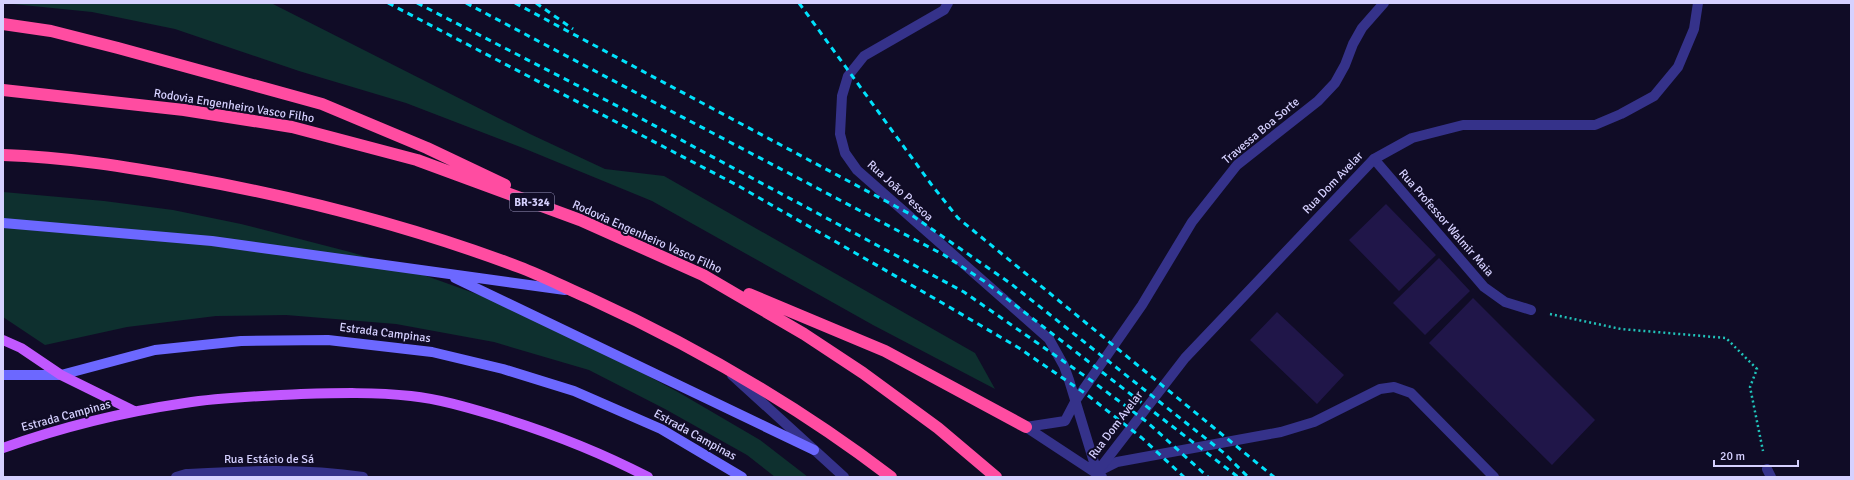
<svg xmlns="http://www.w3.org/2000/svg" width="1854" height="480" font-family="Signika,sans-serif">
	<rect width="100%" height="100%" fill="#100c26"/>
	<path fill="#0e302f" d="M 3,3 L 271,3 L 530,134 L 605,169 L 664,176 L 975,353 L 995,389 L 873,325 L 652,201 L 523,148 L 406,103 L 299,71 L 175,29 L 92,12 Z
		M 3,192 L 104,201 L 173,210 L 241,224 L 350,252 L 407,269 L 510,306 L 601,351 L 678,392 L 760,440 L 808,477 L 775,477 L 747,455 L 665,409 L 589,370 L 494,342 L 396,324 L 286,315 L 216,316 L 127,327 L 45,345 L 3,317 Z"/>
	<path fill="#201649" d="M 1386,204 L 1436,255 L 1399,291 L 1349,240 Z
		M 1439,258 L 1470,291 L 1425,335 L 1393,303 Z
		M 1473,298 L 1595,420 L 1552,465 L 1429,343 Z
		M 1277,312 L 1344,375 L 1317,404 L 1250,340 Z"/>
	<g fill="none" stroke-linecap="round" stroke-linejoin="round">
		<path stroke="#21c3ba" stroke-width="2.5" stroke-dasharray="2 3" stroke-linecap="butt" d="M 1550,314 L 1621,329 L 1726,338 L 1757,369 L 1750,387 L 1763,451"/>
		<path stroke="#35328a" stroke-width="10" d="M 1374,159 L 1484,287 L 1505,302 L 1531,310
			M 732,375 L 844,477
			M 1767,469 L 1771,477
			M 1097,472 L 1117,462 L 1281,432 L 1314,422 L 1380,389 L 1394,387 L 1411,393 L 1494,477
			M 176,477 L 186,474 C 246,471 303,468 363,477"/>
		<path stroke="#35328a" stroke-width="10" d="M 948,3 L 944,10 L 864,56 L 848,76 L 842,96 L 840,134 L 845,153 L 857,170 L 1049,339 L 1064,366 L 1069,380 L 1097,472
			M 1026,427 L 1065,421 L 1076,400 L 1142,305 L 1192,222 L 1237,165 L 1318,101 L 1335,83 L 1345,65 L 1353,44 L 1362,28 L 1384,3
			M 1026,427 L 1102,477
			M 1097,472 L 1185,358 L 1374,159 L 1412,138 L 1463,125 L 1595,125 L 1621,114 L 1654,96 L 1678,67 L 1694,29 L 1698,3"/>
		<path stroke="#6c68ff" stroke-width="10" d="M 3,223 L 212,241 L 565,290
			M 455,278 L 814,450
			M 3,375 L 61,375 L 155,350 L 241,341 L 328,340 L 432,352 L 503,369 L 574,391 L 661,429 L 742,477"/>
		<path stroke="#c158ff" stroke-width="10" d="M 3,340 L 21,348 L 61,375 L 134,411
			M 3,448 C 62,427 123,412 185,403 C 223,397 263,396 301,394 C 338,393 375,392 411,396 C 439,399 466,407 493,415 C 546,431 598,451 648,477"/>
		<path stroke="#ff4ca1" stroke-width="12" d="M 3,24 L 51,31 L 118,48 L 322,104 L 427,148 L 505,185
			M 3,90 L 184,110 L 292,127 L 417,160 L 580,220 L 703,275 L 804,334 L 863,373 L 938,428 L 996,477
			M 3,155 C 66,157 128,167 189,178 C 301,198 413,227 519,267 C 543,276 566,288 589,298 C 696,347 798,406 891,477
			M 749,294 L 885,351 L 1026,427"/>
		<path stroke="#00e2fc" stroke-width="3" stroke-dasharray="6 5" stroke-linecap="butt" d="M 388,3 L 735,184 L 939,301 L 1019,348 L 1086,394 L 1142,438 L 1184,477
			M 417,3 L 631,113 L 964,292 L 1092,381 L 1147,422 L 1208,477
			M 466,3 L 944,255 L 984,281 L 1238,477
			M 515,3 L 910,214 L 1010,283 L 1224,453 L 1248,477
			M 536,3 L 573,29
			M 799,3 L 931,184 L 958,218 L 1274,477"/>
	</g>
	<g text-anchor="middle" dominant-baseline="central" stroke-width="4" stroke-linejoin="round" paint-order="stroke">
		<rect fill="#100c26" stroke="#9b96be" stroke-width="1" x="510" y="193" width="44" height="18" rx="3"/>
		<g font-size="11" font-weight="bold" fill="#d6d1ff">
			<text x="532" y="202">BR-324</text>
		</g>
		<g font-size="12" fill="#d6d1ff" stroke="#100c26">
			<text transform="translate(234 106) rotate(9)">Rodovia Engenheiro Vasco Filho</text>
			<text transform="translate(1261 131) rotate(-40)">Travessa Boa Sorte</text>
			<text transform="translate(1333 183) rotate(-46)">Rua Dom Avelar</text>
			<text transform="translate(900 191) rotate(42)">Rua João Pessoa</text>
			<text transform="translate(1446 223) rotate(49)">Rua Professor Walmir Maia</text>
			<text transform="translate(647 237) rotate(24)">Rodovia Engenheiro Vasco Filho</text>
			<text transform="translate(385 333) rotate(7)">Estrada Campinas</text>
			<text transform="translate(66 416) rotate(-15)">Estrada Campinas</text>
			<text transform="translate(1116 425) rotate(-53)">Rua Dom Avelar</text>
			<text transform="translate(695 435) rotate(29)">Estrada Campinas</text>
			<text x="269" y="459">Rua Estácio de Sá</text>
		</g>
	</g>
	<rect width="1854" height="480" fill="none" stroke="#d6d1ff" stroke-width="8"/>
	<path d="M1714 460v6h84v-6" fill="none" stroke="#d6d1ff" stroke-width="2"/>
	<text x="1720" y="460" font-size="12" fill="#d6d1ff" stroke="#100c26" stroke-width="3" paint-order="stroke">20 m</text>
</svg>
